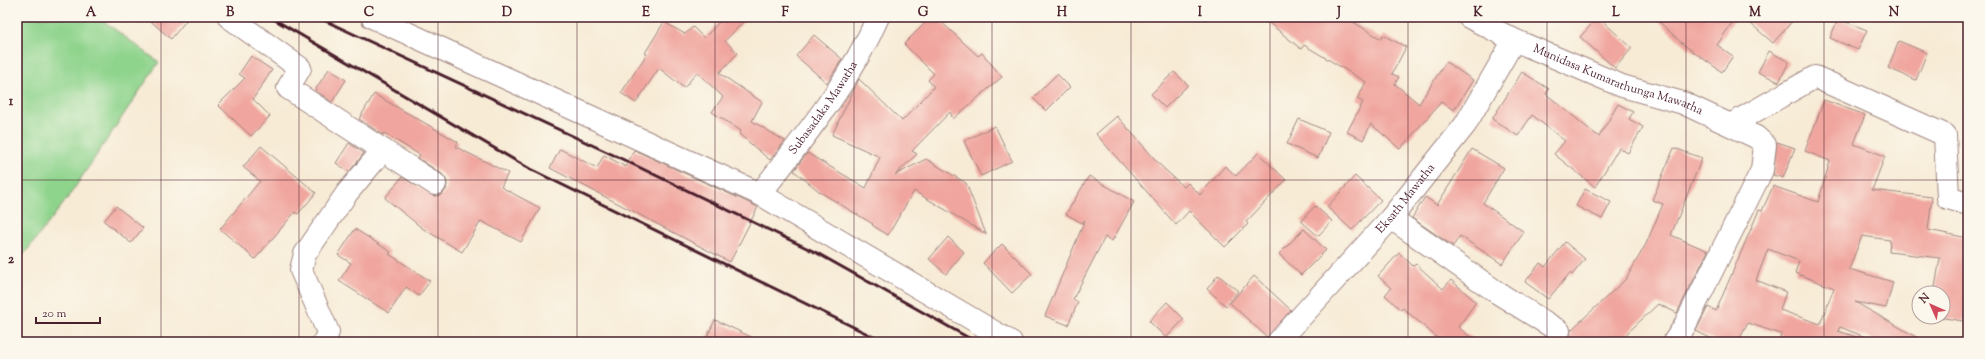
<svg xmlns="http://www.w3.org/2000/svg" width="1985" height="359" font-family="'Sorts Mill Goudy',serif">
	<rect width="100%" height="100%" fill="#fbf7ec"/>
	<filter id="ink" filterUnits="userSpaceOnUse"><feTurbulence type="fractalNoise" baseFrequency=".025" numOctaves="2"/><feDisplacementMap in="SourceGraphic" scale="8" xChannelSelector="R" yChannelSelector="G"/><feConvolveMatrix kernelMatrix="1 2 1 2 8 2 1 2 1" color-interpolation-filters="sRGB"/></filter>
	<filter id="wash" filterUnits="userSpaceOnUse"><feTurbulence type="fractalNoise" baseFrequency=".012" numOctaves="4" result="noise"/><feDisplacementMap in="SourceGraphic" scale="16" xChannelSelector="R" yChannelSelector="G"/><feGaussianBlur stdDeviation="0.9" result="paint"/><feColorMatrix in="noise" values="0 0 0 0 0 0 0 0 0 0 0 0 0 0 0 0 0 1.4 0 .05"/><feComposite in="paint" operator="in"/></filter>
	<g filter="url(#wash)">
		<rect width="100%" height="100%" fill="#f7ebd6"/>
		<path fill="#8fd48d" stroke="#6c7a5c" d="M 17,17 L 98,17 L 159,62 L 67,199 L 17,263 Z"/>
		<g id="blocks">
			<path fill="#f0a69f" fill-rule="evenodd" d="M 146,17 L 189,17 L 171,39 Z
				M 724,17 L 748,17 L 725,41 L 738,53 L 719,73 L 762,102 L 752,121 L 785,141 L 770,160 L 739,134 L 741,131 L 712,112 L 723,97 L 697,72 L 684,88 L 659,68 L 636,103 L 621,93 L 647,54 L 645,53 L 664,22 L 685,34 L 693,27 L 704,38 Z
				M 931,17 L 936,17 L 978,56 L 982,53 L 1002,77 L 953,119 L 950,112 L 912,151 L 917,154 L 895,175 L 926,159 L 966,183 L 986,234 L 914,191 L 888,235 L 872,225 L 873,224 L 820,192 L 794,171 L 807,153 L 866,188 L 880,157 L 832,135 L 859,79 L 902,121 L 934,87 L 928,80 L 934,74 L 904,44 Z
				M 1262,17 L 1345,17 L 1381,39 L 1383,35 L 1406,47 L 1392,74 L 1399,77 L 1395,84 L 1419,104 L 1446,62 L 1473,80 L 1454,110 L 1441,102 L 1400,149 L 1371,124 L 1363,140 L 1347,132 L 1363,102 L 1357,99 L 1366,82 L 1304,45 L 1301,49 Z
				M 1598,17 L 1632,48 L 1615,68 L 1580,37 Z
				M 1654,17 L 1736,17 L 1717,45 L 1733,56 L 1722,72 L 1684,45 Z
				M 1743,17 L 1796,17 L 1773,43 Z
				M 1838,19 L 1867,30 L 1858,50 L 1830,38 Z
				M 814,35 L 842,59 L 827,83 L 796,56 Z
				M 1899,41 L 1927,53 L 1916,80 L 1888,68 Z
				M 1769,51 L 1789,62 L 1779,82 L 1758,72 Z
				M 251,56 L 272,70 L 253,99 L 270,116 L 251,136 L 218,105 L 245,78 L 239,74 Z
				M 329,69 L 346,80 L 332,102 L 315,90 Z
				M 1174,72 L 1188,85 L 1165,108 L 1151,94 Z
				M 1522,72 L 1549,89 L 1546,94 L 1599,137 L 1618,104 L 1633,112 L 1629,119 L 1643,127 L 1628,153 L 1619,148 L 1595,187 L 1554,154 L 1565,141 L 1532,115 L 1518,136 L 1492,119 Z
				M 1057,74 L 1070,87 L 1046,111 L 1033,98 Z
				M 374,94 L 458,142 L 456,147 L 508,173 L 501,187 L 540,208 L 521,242 L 481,221 L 462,252 L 422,228 L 385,198 L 402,177 L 434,196 L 441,195 L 446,190 L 447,184 L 446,179 L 442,174 L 418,158 L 420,155 L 384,133 L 383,135 L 359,119 Z
				M 1824,100 L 1865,115 L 1854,144 L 1885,156 L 1872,190 L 1932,197 L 1928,230 L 1968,238 L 1968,293 L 1963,321 L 1938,317 L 1943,317 L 1943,293 L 1934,293 L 1940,258 L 1889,252 L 1890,240 L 1862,236 L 1849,269 L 1893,282 L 1886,308 L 1855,302 L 1925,342 L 1878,342 L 1840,327 L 1838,331 L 1863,339 L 1863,342 L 1779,342 L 1781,334 L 1748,323 L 1738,342 L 1718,342 L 1696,331 L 1708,307 L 1716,311 L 1759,210 L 1762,211 L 1773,186 L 1818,202 L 1830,161 L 1805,151 ZM 1768,249 L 1799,261 L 1795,273 L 1834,288 L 1820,324 L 1780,310 L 1786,292 L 1756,280 Z
				M 1117,116 L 1160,165 L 1184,187 L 1188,183 L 1200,195 L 1225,166 L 1236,176 L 1258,153 L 1286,180 L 1246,222 L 1248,224 L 1225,247 L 1189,211 L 1176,225 L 1096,134 Z
				M 1299,119 L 1329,132 L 1318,158 L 1287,144 Z
				M 995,126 L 1012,161 L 981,176 L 964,141 Z
				M 1777,142 L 1795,148 L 1783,178 L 1773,175 Z
				M 349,143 L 364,153 L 349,172 L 336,163 Z
				M 261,146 L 316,193 L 298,214 L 295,212 L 255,259 L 220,229 L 260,181 L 243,167 Z
				M 1674,148 L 1702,158 L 1671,235 L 1708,251 L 1677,313 L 1658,304 L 1618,342 L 1565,342 L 1570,337 L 1571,330 L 1626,279 L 1646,244 L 1663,204 L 1652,200 Z
				M 560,149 L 597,168 L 604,155 L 626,167 L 634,150 L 758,207 L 730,262 L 550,168 Z
				M 1472,149 L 1504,168 L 1483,203 L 1524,232 L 1502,264 L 1460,236 L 1453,246 L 1412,218 L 1425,197 L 1437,205 Z
				M 1089,176 L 1134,202 L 1112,241 L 1105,237 L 1073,299 L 1078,302 L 1068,325 L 1045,316 L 1085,220 L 1082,223 L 1066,214 Z
				M 1355,176 L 1381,200 L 1352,230 L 1327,207 Z
				M 1585,189 L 1611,202 L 1602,219 L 1576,206 Z
				M 116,206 L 143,228 L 131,243 L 104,221 Z
				M 1315,206 L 1332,221 L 1318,236 L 1301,221 Z
				M 355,229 L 391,252 L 389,254 L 430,281 L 419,296 L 406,287 L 389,313 L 339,281 L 351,263 L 338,255 Z
				M 1304,229 L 1326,250 L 1301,275 L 1279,254 Z
				M 948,237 L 964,252 L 946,274 L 929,259 Z
				M 1565,242 L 1585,259 L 1572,275 L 1570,273 L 1548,299 L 1525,282 L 1540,263 L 1545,267 Z
				M 1002,244 L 1032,274 L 1012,293 L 983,263 Z
				M 1399,253 L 1413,266 L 1416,264 L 1443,289 L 1451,280 L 1476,302 L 1458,327 L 1477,342 L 1442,342 L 1403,308 L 1401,310 L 1385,295 L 1391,288 L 1378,276 Z
				M 1218,275 L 1238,291 L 1226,306 L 1207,289 Z
				M 1254,276 L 1291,310 L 1267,337 L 1230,303 Z
				M 1167,302 L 1184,319 L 1166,338 L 1149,321 Z
				M 715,320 L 762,342 L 717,342 L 707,337 Z"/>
		</g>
	</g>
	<g filter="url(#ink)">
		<use href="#blocks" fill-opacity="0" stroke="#a08580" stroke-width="1"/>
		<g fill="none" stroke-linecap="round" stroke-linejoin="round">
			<defs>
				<g id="minor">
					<path d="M 229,17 L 300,68 L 288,88 L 435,184"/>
					<path d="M 372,17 L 760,194 L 1011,342"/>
					<path id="s1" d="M 1469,17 L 1514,40 L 1622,86 L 1683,103 L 1756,137 L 1765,145 L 1762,170 L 1684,327 L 1674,342"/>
					<path d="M 1732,124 L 1815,77 L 1945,135 L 1948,198 L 1968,204"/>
					<path id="s2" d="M 760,194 C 803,138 850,82 878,17"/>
					<path d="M 1391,218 L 1498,293 L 1559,331"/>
					<path d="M 324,342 L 328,332 L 301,270 L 305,254 L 347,193 L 383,150"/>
					<path id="s3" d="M 1278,342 L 1391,218 L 1465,125 L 1514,40"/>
				</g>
			</defs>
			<use href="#minor" stroke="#a08580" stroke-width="24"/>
			<use href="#minor" stroke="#fff" stroke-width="22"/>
			<path stroke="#4a1f2b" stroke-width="3" d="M 270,17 L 530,169 L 884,342
				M 317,17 L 622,159 L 817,253 L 976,342"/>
		</g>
	</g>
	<path fill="none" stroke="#4a1f2b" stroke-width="1" stroke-opacity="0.55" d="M 161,17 L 161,342M 299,17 L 299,342M 438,17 L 438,342M 577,17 L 577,342M 715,17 L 715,342M 854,17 L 854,342M 992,17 L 992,342M 1131,17 L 1131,342M 1270,17 L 1270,342M 1408,17 L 1408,342M 1547,17 L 1547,342M 1686,17 L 1686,342M 1824,17 L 1824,342M 17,180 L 1968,180"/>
	<g text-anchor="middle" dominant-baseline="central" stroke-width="3" stroke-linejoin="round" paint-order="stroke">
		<g font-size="12" fill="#4a1f2b" stroke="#fbf7ec">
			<text stroke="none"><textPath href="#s1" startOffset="162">Munidasa Kumarathunga Mawatha</textPath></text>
			<text stroke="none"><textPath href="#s2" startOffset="107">Subasadaka Mawatha</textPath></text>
			<text stroke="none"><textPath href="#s3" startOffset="192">Eksath Mawatha</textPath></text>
		</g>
	</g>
	<rect width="1985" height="359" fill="none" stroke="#fbf7ec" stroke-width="44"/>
	<g transform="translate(1931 305) rotate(315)"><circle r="19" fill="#fbf7ec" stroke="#b4a19f"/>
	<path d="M0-3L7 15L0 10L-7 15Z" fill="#d1495b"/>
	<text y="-6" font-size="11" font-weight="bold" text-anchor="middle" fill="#4a1f2b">N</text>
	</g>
	<path d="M36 317v6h64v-6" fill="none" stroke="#4a1f2b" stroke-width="2"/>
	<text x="42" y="317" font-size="12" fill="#4a1f2b" stroke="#fbf7ec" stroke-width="3" paint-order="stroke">20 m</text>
	<rect x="22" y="22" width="1941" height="315" fill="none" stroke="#4a1f2b" stroke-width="1.5"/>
	<g font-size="13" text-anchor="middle" font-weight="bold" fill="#4a1f2b">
		<text x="91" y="16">A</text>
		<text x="230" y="16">B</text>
		<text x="369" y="16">C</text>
		<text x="507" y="16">D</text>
		<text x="646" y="16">E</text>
		<text x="785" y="16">F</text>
		<text x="923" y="16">G</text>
		<text x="1062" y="16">H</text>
		<text x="1200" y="16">I</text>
		<text x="1339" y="16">J</text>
		<text x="1478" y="16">K</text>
		<text x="1616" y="16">L</text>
		<text x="1755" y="16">M</text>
		<text x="1894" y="16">N</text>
		<text x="11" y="105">1</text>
		<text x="11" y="263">2</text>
	</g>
</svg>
